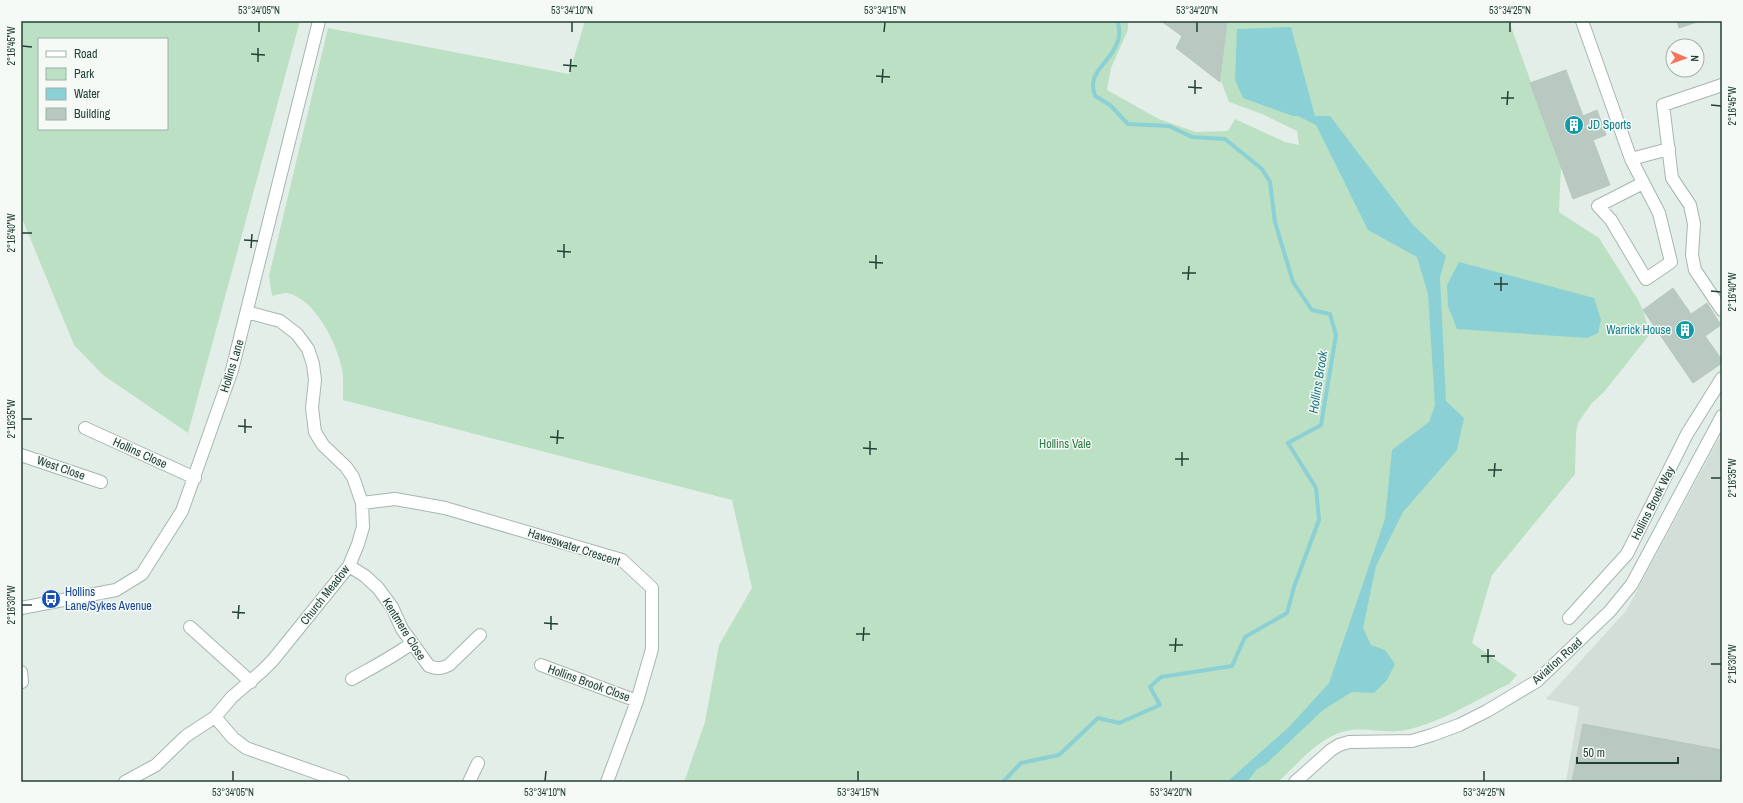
<svg xmlns="http://www.w3.org/2000/svg" width="1743" height="803" font-family="'Archivo Narrow',sans-serif">
	<rect width="100%" height="100%" fill="#e4eee9"/>
	<path fill="#d2ded7" d="M 1722,433 L 1722,782 L 1566,782 L 1579,707 L 1546,699 L 1626,611 Z"/>
	<path fill="#bce0c3" fill-rule="evenodd" d="M 21,21 L 300,21 L 188,433 L 103,375 L 74,345 L 21,216 ZM 39,39 L 167,39 L 167,129 L 39,129 Z
		M 585,21 L 1128,21 L 1128,30 L 1111,68 L 1107,90 L 1159,119 L 1196,132 L 1228,131 L 1235,119 L 1285,142 L 1299,145 L 1297,131 L 1262,114 L 1229,102 L 1221,81 L 1227,21 L 1509,21 L 1561,166 L 1559,212 L 1599,238 L 1637,298 L 1643,310 L 1650,334 L 1604,392 L 1591,404 L 1578,423 L 1576,433 L 1575,474 L 1492,575 L 1472,643 L 1517,675 L 1509,684 C 1476,700 1442,722 1406,730 C 1389,734 1369,728 1351,730 C 1321,734 1299,763 1278,782 L 684,782 L 705,722 L 719,645 L 752,588 L 732,500 L 343,400 C 343,390 344,379 342,369 C 337,344 315,298 287,293 C 283,293 276,295 272,296 L 269,276 L 328,28 L 569,74 Z"/>
	<path fill="#8bd0d4" d="M 1291,27 L 1315,116 L 1330,116 L 1413,225 L 1446,256 L 1440,277 L 1446,401 L 1464,418 L 1457,450 L 1403,512 L 1376,566 L 1363,628 L 1371,645 L 1385,650 L 1395,664 L 1387,680 L 1374,693 L 1352,692 L 1323,710 L 1266,764 L 1257,769 L 1247,782 L 1227,782 L 1289,727 L 1329,683 L 1385,519 L 1392,450 L 1429,422 L 1435,405 L 1428,294 L 1417,257 L 1368,230 L 1316,125 L 1298,116 L 1293,116 L 1243,98 L 1235,80 L 1237,29 Z
		M 1459,262 L 1594,298 L 1601,320 L 1598,333 L 1587,338 L 1457,329 L 1448,306 L 1447,285 Z"/>
	<g fill="none" stroke-linecap="round" stroke-linejoin="round">
		<path stroke="#8bd0d4" stroke-width="4" d="M 1003,782 L 1021,763 L 1059,755 L 1098,718 L 1119,723 L 1160,705 L 1150,687 L 1161,677 L 1232,666 L 1245,637 L 1287,613 L 1294,587 L 1319,520 L 1316,488 L 1288,443 L 1321,425 L 1336,335 L 1330,314 L 1312,310 L 1293,282 L 1275,222 L 1270,182 L 1262,169 L 1225,139 L 1192,137 L 1169,126 L 1128,124 L 1110,105 L 1095,96 C 1086,71 1110,64 1117,43 C 1120,38 1119,27 1118,21"/>
	</g>
	<path fill="#b9c9c1" stroke="#b6c8bf" d="M 1161,21 L 1227,21 L 1220,82 L 1176,48 L 1182,36 Z
		M 1677,21 L 1700,21 L 1679,28 Z
		M 1566,70 L 1583,116 L 1597,110 L 1606,135 L 1593,140 L 1610,185 L 1573,199 L 1530,83 Z
		M 1673,288 L 1691,314 L 1707,303 L 1721,325 L 1705,336 L 1722,360 L 1722,363 L 1693,383 L 1643,310 Z
		M 1583,724 L 1722,750 L 1722,782 L 1572,782 Z"/>
	<g fill="none" stroke-linecap="round" stroke-linejoin="round">
		<defs>
			<path id="minor" d="M 1582,21 L 1631,159 L 1669,149
				M 1722,85 L 1663,105 L 1672,178 L 1690,205 L 1694,224 L 1692,255 L 1695,270 L 1722,310
				M 1631,159 L 1659,213 L 1671,262 L 1646,279 L 1611,220 L 1598,206 L 1643,183
				M 85,428 L 195,478
				M 21,455 L 101,482
				M 362,503 L 395,499 L 445,508 L 622,560 L 652,588 L 652,649 L 637,701 L 607,782
				M 349,566 L 365,576 L 378,588 L 392,607 L 402,629 L 429,666 C 437,669 441,669 449,665 L 480,635
				M 21,608 L 116,590 L 142,574 L 182,511 L 232,370 L 319,21
				M 1569,618 L 1627,554 L 1687,434 L 1722,378
				M 190,627 L 251,682
				M 541,665 L 637,701
				M 21,672 L 22,682
				M 352,679 C 373,667 393,657 412,643
				M 215,717 L 233,738 L 246,748 L 343,782
				M 125,782 L 156,765 L 186,736 L 215,717 L 232,697 L 262,671 L 273,660 L 349,566 L 358,544 L 363,527 L 362,503 L 353,477 L 346,467 L 323,445 L 315,432 L 312,408 L 315,380 L 313,364 L 308,349 L 297,334 L 280,321 L 247,312
				M 469,782 L 478,763
				M 1295,782 L 1331,750 L 1339,745 L 1349,742 L 1412,741 L 1432,735 L 1459,725 L 1487,711 L 1537,681 L 1610,611 L 1632,584 L 1722,416"/>
		</defs>
		<use href="#minor" stroke="#a6b6b0" stroke-width="14"/>
		<use href="#minor" stroke="#fff" stroke-width="12"/>
	</g>
	<path fill="none" stroke="#224036" stroke-width="1.5" d="M 259,32 L 259,22M 572,32 L 572,22M 884,32 L 885,22M 1197,32 L 1197,22M 1510,32 L 1510,22M 22,46 L 32,47M 251,54 L 265,55M 258,62 L 258,48M 563,65 L 577,66M 570,72 L 571,59M 876,76 L 890,77M 882,83 L 883,69M 1188,87 L 1202,88M 1195,94 L 1195,80M 1501,98 L 1514,98M 1507,105 L 1508,91M 1711,105 L 1721,106M 22,233 L 32,233M 244,240 L 258,241M 251,248 L 252,234M 557,251 L 571,252M 564,258 L 564,244M 869,262 L 883,263M 876,269 L 876,255M 1182,273 L 1196,273M 1188,280 L 1189,266M 1494,284 L 1508,284M 1501,291 L 1501,277M 1711,291 L 1721,292M 22,419 L 32,419M 238,426 L 252,427M 245,433 L 245,419M 550,437 L 564,438M 557,444 L 558,430M 863,448 L 877,449M 870,455 L 870,441M 1175,459 L 1189,459M 1182,466 L 1182,452M 1488,470 L 1502,470M 1494,477 L 1495,463M 1711,478 L 1721,478M 22,605 L 32,605M 232,612 L 245,613M 238,619 L 239,605M 544,623 L 558,624M 551,630 L 551,616M 856,634 L 870,634M 863,641 L 864,627M 1169,645 L 1183,645M 1175,652 L 1176,638M 1481,656 L 1495,656M 1488,663 L 1488,649M 1711,664 L 1721,664M 233,781 L 233,771M 545,781 L 546,771M 858,781 L 858,771M 1171,781 L 1171,771M 1484,781 L 1484,771"/>
	<defs>
		<symbol id="building-disc" viewBox="-11 -11 22 22"><circle r="9.5" fill="#0f9aa8" stroke="#f5faf7"/><path d="M-4-6H4V6H1V3H-1V6H-4ZM-2.5-4.3h1.7v1.8h-1.7ZM.8-4.3h1.7v1.8H.8ZM-2.5-1h1.7V.8h-1.7ZM.8-1h1.7V.8H.8Z" fill="#fff"/></symbol>
		<symbol id="bus-disc" viewBox="-11 -11 22 22"><circle r="9.5" fill="#1a4fb4" stroke="#f5faf7"/><path d="M-5-6H5V4H4V6H2V4H-2V6H-4V4H-5ZM-3.5-4V0h7V-4ZM-3.5 1.2v1.5H-2V1.2ZM2 1.2v1.5H3.5V1.2Z" fill="#fff"/></symbol>
	</defs>
	<g fill-rule="evenodd">
		<use href="#building-disc" x="1563" y="114" width="22" height="22"/>
		<use href="#building-disc" x="1674" y="319" width="22" height="22"/>
		<use href="#bus-disc" x="40" y="588" width="22" height="22"/>
	</g>
	<g text-anchor="middle" dominant-baseline="central" stroke-width="3" stroke-linejoin="round" paint-order="stroke">
		<g font-size="12" fill="#0d838f" stroke="#f5faf7" text-anchor="start">
			<text x="1588" y="125">JD Sports</text>
			<text x="1671" y="330" text-anchor="end">Warrick House</text>
		</g>
		<g font-size="12" fill="#224036" stroke="#f5faf7">
			<text transform="translate(232 366) rotate(-73)">Hollins Lane</text>
			<text transform="translate(140 453) rotate(24)">Hollins Close</text>
			<text transform="translate(61 468) rotate(19)">West Close</text>
			<text transform="translate(1653 503) rotate(-63)">Hollins Brook Way</text>
			<text transform="translate(574 547) rotate(18)">Haweswater Crescent</text>
			<text transform="translate(325 595) rotate(-52)">Church Meadow</text>
			<text transform="translate(404 629) rotate(58)">Kentmere Close</text>
			<text transform="translate(1557 661) rotate(-42)">Aviation Road</text>
			<text transform="translate(589 683) rotate(20)">Hollins Brook Close</text>
		</g>
		<g font-size="12" fill="#2b7942" stroke="#f5faf7">
			<text x="1065" y="444">Hollins Vale</text>
		</g>
		<g font-size="12" fill="#164399" stroke="#f5faf7" text-anchor="start">
			<text x="65" y="592">Hollins<tspan x="65" dy="14">Lane/Sykes Avenue</tspan></text>
		</g>
		<g font-size="13" font-style="italic" fill="#1a787f" stroke="#f5faf7">
			<text transform="translate(1318 382) rotate(-81)">Hollins Brook</text>
		</g>
	</g>
	<rect width="1743" height="803" fill="none" stroke="#f5faf7" stroke-width="44"/>
	<rect x="38" y="38" width="130" height="92" fill="#f5faf7" stroke="#a1b0aa"/>
	<rect x="46" y="51" width="20" height="6" fill="#ffffff" stroke="#a1b0aa"/>
	<text x="74" y="58" font-size="12" fill="#224036">Road</text>
	<rect x="46" y="68" width="20" height="12" fill="#bce0c3" stroke="#a1b0aa"/>
	<text x="74" y="78" font-size="12" fill="#224036">Park</text>
	<rect x="46" y="88" width="20" height="12" fill="#8bd0d4" stroke="#a1b0aa"/>
	<text x="74" y="98" font-size="12" fill="#224036">Water</text>
	<rect x="46" y="108" width="20" height="12" fill="#b9c9c1" stroke="#a1b0aa"/>
	<text x="74" y="118" font-size="12" fill="#224036">Building</text>
	<g transform="translate(1685 58) rotate(92)"><circle r="19" fill="#f5faf7" stroke="#a1b0aa"/>
	<path d="M0-3L7 15L0 10L-7 15Z" fill="#f6725a"/>
	<text y="-6" font-size="11" font-weight="bold" text-anchor="middle" fill="#224036">N</text>
	</g>
	<path d="M1577 757v6h101v-6" fill="none" stroke="#224036" stroke-width="2"/>
	<text x="1583" y="757" font-size="12" fill="#224036" stroke="#f5faf7" stroke-width="3" paint-order="stroke">50 m</text>
	<rect x="22" y="22" width="1699" height="759" fill="none" stroke="#224036" stroke-width="1.5"/>
	<g font-size="10" text-anchor="middle" fill="#224036">
		<text x="259" y="14">53°34'05"N</text>
		<text x="572" y="14">53°34'10"N</text>
		<text x="885" y="14">53°34'15"N</text>
		<text x="1197" y="14">53°34'20"N</text>
		<text x="1510" y="14">53°34'25"N</text>
		<text transform="translate(11 46) rotate(-90)" y="4">2°16'45"W</text>
		<text transform="translate(1732 106) rotate(-90)" y="4">2°16'45"W</text>
		<text transform="translate(11 233) rotate(-90)" y="4">2°16'40"W</text>
		<text transform="translate(1732 292) rotate(-90)" y="4">2°16'40"W</text>
		<text transform="translate(11 419) rotate(-90)" y="4">2°16'35"W</text>
		<text transform="translate(1732 478) rotate(-90)" y="4">2°16'35"W</text>
		<text transform="translate(11 605) rotate(-90)" y="4">2°16'30"W</text>
		<text transform="translate(1732 664) rotate(-90)" y="4">2°16'30"W</text>
		<text x="233" y="796">53°34'05"N</text>
		<text x="545" y="796">53°34'10"N</text>
		<text x="858" y="796">53°34'15"N</text>
		<text x="1171" y="796">53°34'20"N</text>
		<text x="1484" y="796">53°34'25"N</text>
	</g>
</svg>
